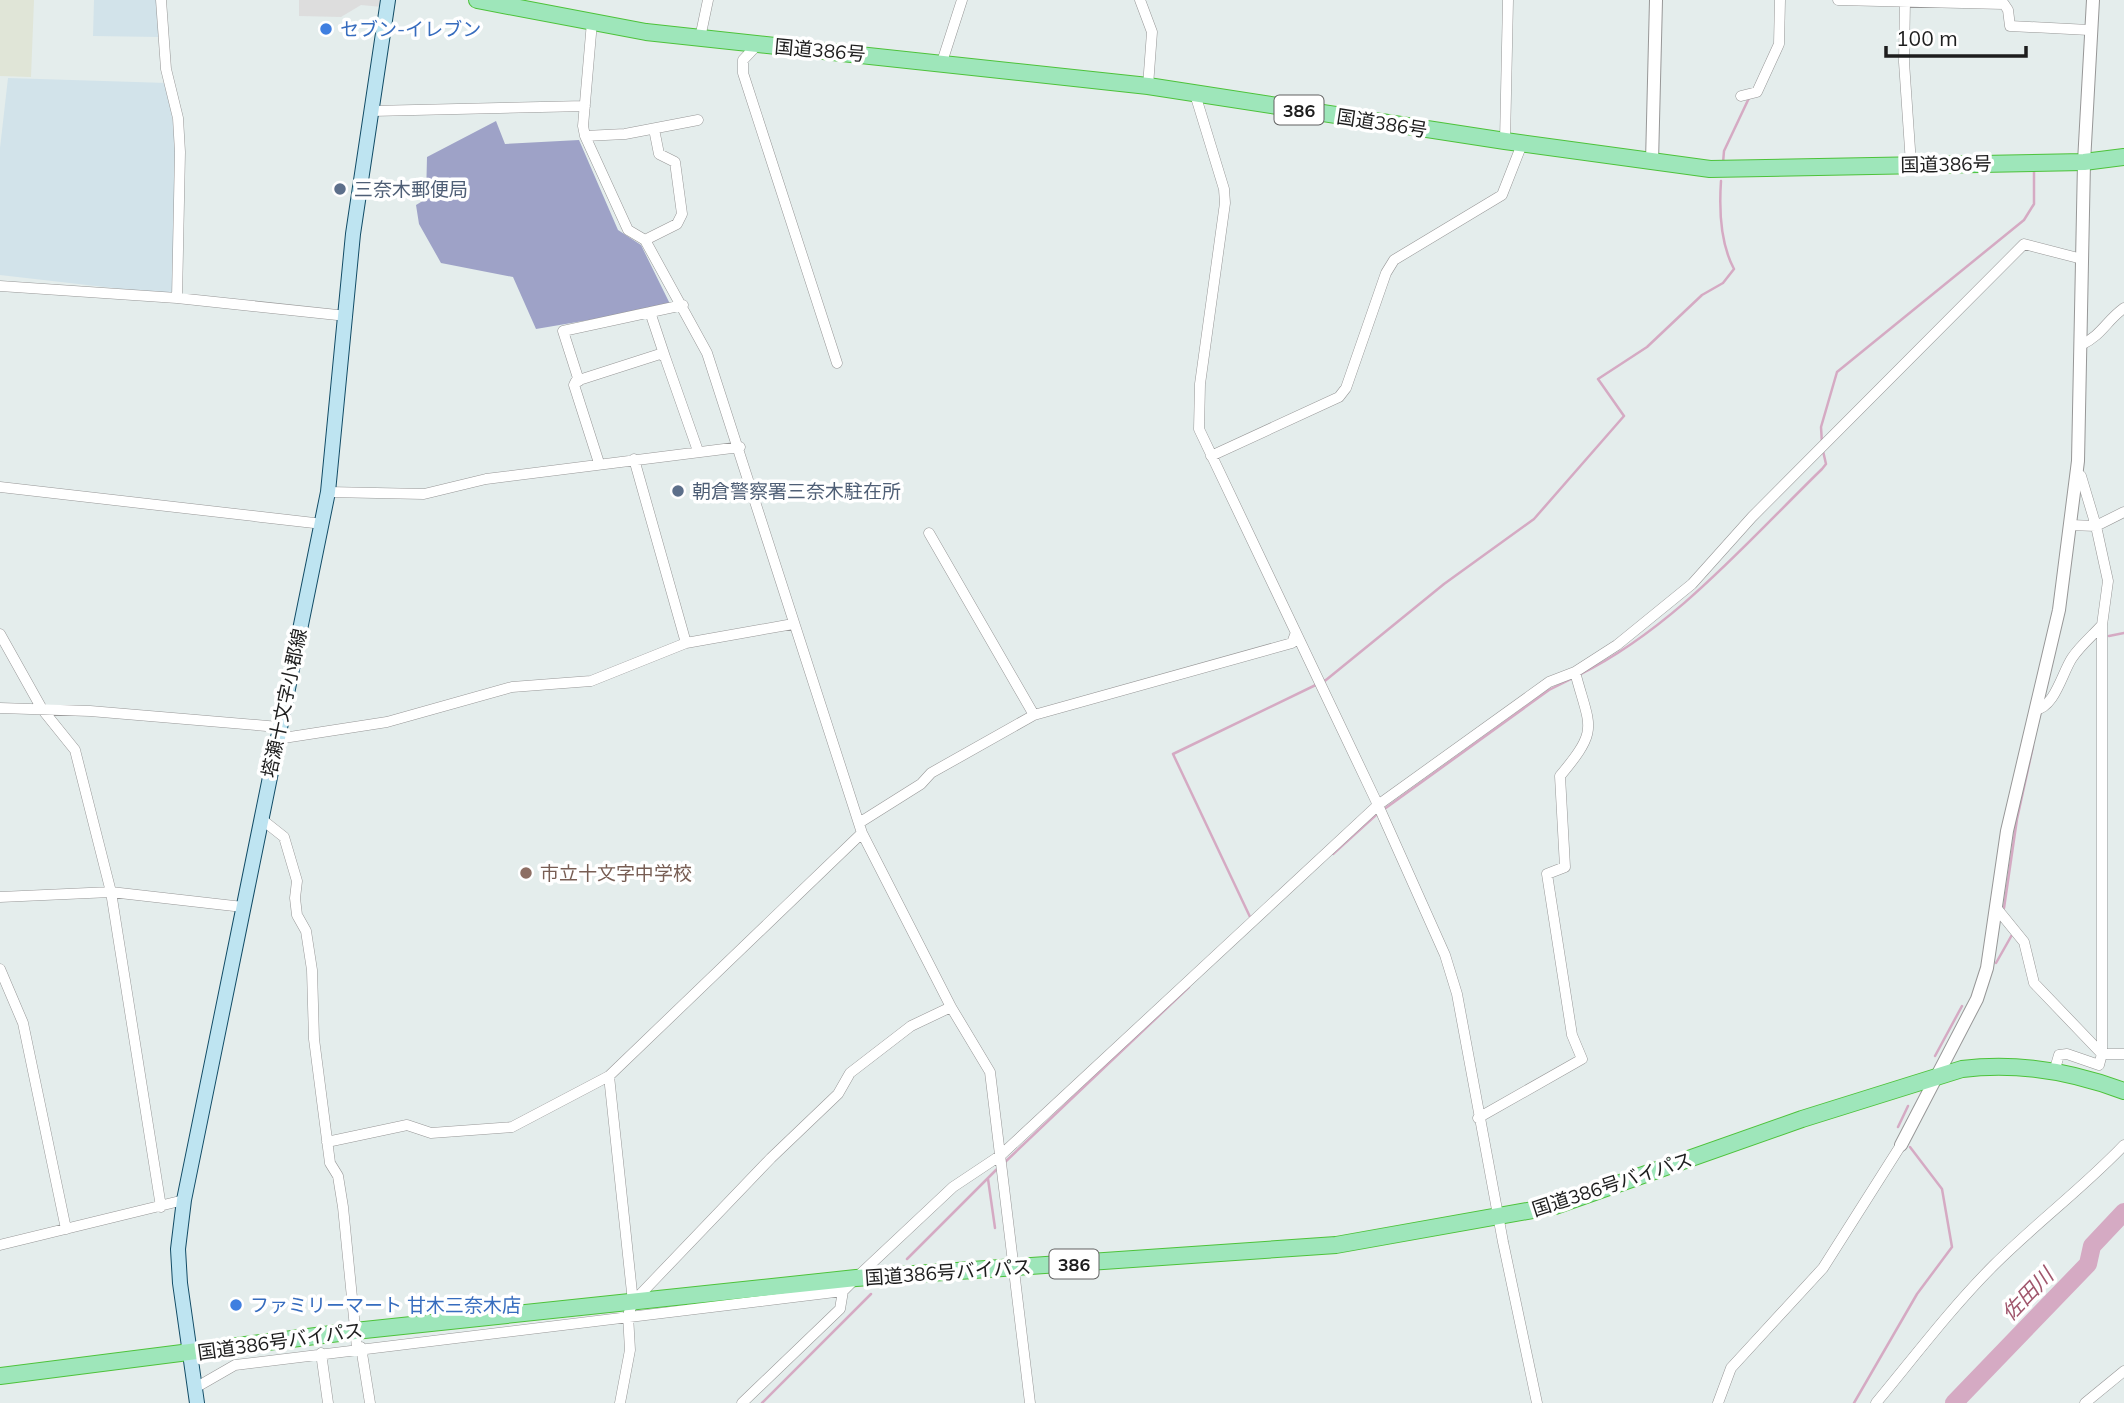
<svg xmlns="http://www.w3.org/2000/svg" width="2124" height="1403" font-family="Mulish,'Noto Sans JP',sans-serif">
	<rect width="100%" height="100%" fill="#e4edec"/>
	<path fill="#e0e5d7" d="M 0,0 L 34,0 L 31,77 L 0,76 Z"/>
	<path fill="#d2e3ea" d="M 94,0 L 158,0 L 159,37 L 93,36 Z
		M 8,78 L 167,83 L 177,152 L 174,295 L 0,275 L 0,148 Z"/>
	<path fill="#9ea2c7" d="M 496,121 L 505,144 L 579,140 L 618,230 L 641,245 L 671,306 L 536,329 L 513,277 L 441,263 L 419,224 L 416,205 L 426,199 L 427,157 Z"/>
	<path fill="#ddd" d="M 299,0 L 384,0 L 382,7 L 361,5 L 341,17 L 299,16 Z"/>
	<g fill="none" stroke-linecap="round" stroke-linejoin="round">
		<path stroke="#d5aac3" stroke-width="2.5" d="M 1723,163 L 1724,151 L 1749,98
			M 1822,444 L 1821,427 L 1837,372 L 2024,220 L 2034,204 L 2034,169
			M 2109,636 L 2124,633
			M 1579,675 C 1674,628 1747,542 1822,469 L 1826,464 L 1823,451
			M 1383,810 L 1549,690 L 1573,678
			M 1333,854 L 1376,815
			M 2004,908 L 2017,819 L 2033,746
			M 1251,919 L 1173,754 L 1326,680 L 1444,584 L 1534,519 L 1624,416 L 1598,379 L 1647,347 L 1702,295 L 1723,283 L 1734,269 C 1720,243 1719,210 1721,181
			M 1996,963 L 2013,933
			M 1935,1056 L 1962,1006
			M 1898,1127 L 1908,1106
			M 1004,1163 L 1189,987
			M 988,1179 L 995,1228
			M 907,1259 L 999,1167
			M 762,1403 L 871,1294
			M 1854,1403 L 1917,1294 L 1952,1247 L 1942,1189 L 1910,1147"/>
		<path stroke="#d5aac3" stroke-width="18" d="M 1954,1403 L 2088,1264 L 2092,1246 L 2124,1212"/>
		<defs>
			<path id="minor" d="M 161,0 L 166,69 L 178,118 L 180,152 L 177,298
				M 1140,0 L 1152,32 L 1148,86
				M 1838,0 L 2004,4 L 2008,10 L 2010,26 L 2089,30
				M 1905,0 L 1904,62 L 1911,164
				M 592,22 L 583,126 L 585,136 L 628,230 L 645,240 L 707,353 L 862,833 L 951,1007 L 990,1072 L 1030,1403
				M 700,38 L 708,0
				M 758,44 L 743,60 L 743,73 L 837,363
				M 942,62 L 962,0
				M 1195,94 L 1224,189 L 1225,203 L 1200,384 L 1199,429 L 1378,805 L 1445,955 L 1457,994 L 1503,1242 L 1537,1403
				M 1741,96 L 1757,92 L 1779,44 L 1780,0
				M 372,111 L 585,106
				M 585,136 L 625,134 L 698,120
				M 1505,141 L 1508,0
				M 645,240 L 677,224 L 682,214 L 675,162 L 659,154 L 654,129
				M 0,286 L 177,298 L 347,316
				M 650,312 L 665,357
				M 2081,345 C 2102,335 2106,321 2124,308
				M 579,381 L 563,331 L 683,305
				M 1211,456 L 1339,397 L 1346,388 L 1386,273 L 1394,260 L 1502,195 L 1522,144
				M 634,459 L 686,643
				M 599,463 L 574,385 L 576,381 L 660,354 L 665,357 L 698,451
				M 2076,472 L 2081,476 L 2096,526 L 2124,512
				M 0,487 L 323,524
				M 328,492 L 424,494 L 486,479 L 740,447
				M 929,533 L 1034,715
				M 0,634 L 42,709 L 75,750 L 111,892 L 161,1207
				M 0,708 L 90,711 L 279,727
				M 2035,710 C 2055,707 2062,673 2072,658 C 2080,646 2093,635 2102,625
				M 277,739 L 387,722 L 512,687 L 591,681 L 686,643 L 793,624
				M 260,818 L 284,837 L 297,881 L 295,898 L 297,915 L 306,931 L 312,970 L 314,1039 L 330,1163 L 338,1176 L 343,1207 L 357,1348
				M 859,823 L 921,784 L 931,773 L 1034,715 L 1292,643 L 1295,635
				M 0,897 L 111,892 L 243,907
				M 1998,910 L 2024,942 L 2034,983 L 2102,1054 L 2124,1054
				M 0,969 L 23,1023 L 66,1229
				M 2054,1072 L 2059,1055 L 2067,1054 L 2099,1065 L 2102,1054 L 2102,625 L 2108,581 L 2096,526 L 2070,525
				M 609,1076 L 633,1302
				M 1478,1118 L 1582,1059 L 1572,1035 L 1547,874 L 1565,867 L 1560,776 C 1600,728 1590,729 1575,672
				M 327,1142 L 407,1125 L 431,1133 L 512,1127 L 609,1076 L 862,833
				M 0,1245 L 184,1200
				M 361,1347 L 370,1403
				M 321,1353 L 328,1403
				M 195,1388 L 235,1365 L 843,1291
				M 620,1403 L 630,1350 L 628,1315 L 633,1302 L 771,1158 L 838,1094 L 850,1073 L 911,1026 L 951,1007
				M 742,1403 L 840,1309 L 843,1291 L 856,1278 L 953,1187 L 1001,1155 L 1378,805 L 1549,682 L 1575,672 L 1617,645 L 1692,584 L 1752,517 L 2024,244 L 2082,259
				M 1718,1403 L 1731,1368 L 1823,1268 L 1901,1145
				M 1876,1403 C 1915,1356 1951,1308 1994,1265 C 2036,1223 2083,1188 2124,1145
				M 2085,1403 L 2124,1371"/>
			<path id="tertiary" d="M 1652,162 L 1656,0
				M 1901,1145 L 1977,999 L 1987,968 L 2007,831 L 2059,610 L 2078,461 L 2084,162 L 2093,0"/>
			<path id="secondary" d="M 197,1403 L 180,1283 L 178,1249 L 184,1200 L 328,492 L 353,234 L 388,0"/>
			<path id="trunk" d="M 477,0 L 646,32 L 1148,86 L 1505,141 L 1710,169 L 2084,162 L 2124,157
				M 0,1376 L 355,1331 L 856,1278 L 1336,1245 L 1555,1206 L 1802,1119 L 1962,1069 C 2016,1062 2073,1072 2124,1091"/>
		</defs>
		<use href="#minor" stroke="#979797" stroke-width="11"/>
		<use href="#tertiary" stroke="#979797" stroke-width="14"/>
		<use href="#secondary" stroke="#124c66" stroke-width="16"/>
		<use href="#trunk" stroke="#4dc23a" stroke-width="18"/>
		<use href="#minor" stroke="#fff" stroke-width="10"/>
		<use href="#tertiary" stroke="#fff" stroke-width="12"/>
		<use href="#secondary" stroke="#bee4f1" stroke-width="14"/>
		<use href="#trunk" stroke="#9ee6ba" stroke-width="16"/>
	</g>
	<g fill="#3f7fe0" stroke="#fff" stroke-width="2.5">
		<circle cx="326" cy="29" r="7"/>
		<circle cx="236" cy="1305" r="7"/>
	</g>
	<g fill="#5c6f8a" stroke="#fff" stroke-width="2.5">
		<circle cx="340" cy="189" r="7"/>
		<circle cx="678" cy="491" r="7"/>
	</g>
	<circle fill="#8d6e63" stroke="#fff" stroke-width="2.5" cx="526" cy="873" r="7"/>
	<g text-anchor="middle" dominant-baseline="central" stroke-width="7" stroke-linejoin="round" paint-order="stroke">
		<g fill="#fff" stroke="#616161" stroke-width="2">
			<rect x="1274.5" y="95.5" width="49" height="29" rx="5"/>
			<rect x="1049.5" y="1249.5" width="49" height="29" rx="5"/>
		</g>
		<g font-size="18" font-weight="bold" fill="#1d1d1d">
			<text x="1299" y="110">386</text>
			<text x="1074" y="1264">386</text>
		</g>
		<g font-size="19" fill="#366cbe" stroke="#fff" text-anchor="start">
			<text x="340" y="29">セブン-イレブン</text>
			<text x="250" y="1305">ファミリーマート 甘木三奈木店</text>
		</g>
		<g font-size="19" fill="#1d1d1d" stroke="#fff">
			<text transform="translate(820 50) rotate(5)">国道386号</text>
			<text transform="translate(1382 123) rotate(9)">国道386号</text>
			<text transform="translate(1946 164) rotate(-1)">国道386号</text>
			<text transform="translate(284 703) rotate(-78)">塔瀬十文字小郡線</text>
			<text transform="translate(1612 1184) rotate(-18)">国道386号バイパス</text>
			<text transform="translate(948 1272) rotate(-4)">国道386号バイパス</text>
			<text transform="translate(280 1341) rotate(-8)">国道386号バイパス</text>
		</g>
		<g font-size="19" fill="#4e5e75" stroke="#fff" text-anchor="start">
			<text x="354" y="189">三奈木郵便局</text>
			<text x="692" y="491">朝倉警察署三奈木駐在所</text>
		</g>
		<g font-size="19" fill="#785e54" stroke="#fff" text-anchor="start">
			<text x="540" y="873">市立十文字中学校</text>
		</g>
		<g font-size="21" font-style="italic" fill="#a0566c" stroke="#fff">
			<text transform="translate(2027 1294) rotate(-46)">佐田川</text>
		</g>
	</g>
	<path d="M1886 46v10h140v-10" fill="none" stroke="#1d1d1d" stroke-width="3.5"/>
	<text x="1896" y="46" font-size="21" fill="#1d1d1d" stroke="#ffffff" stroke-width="5" paint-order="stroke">100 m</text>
</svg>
